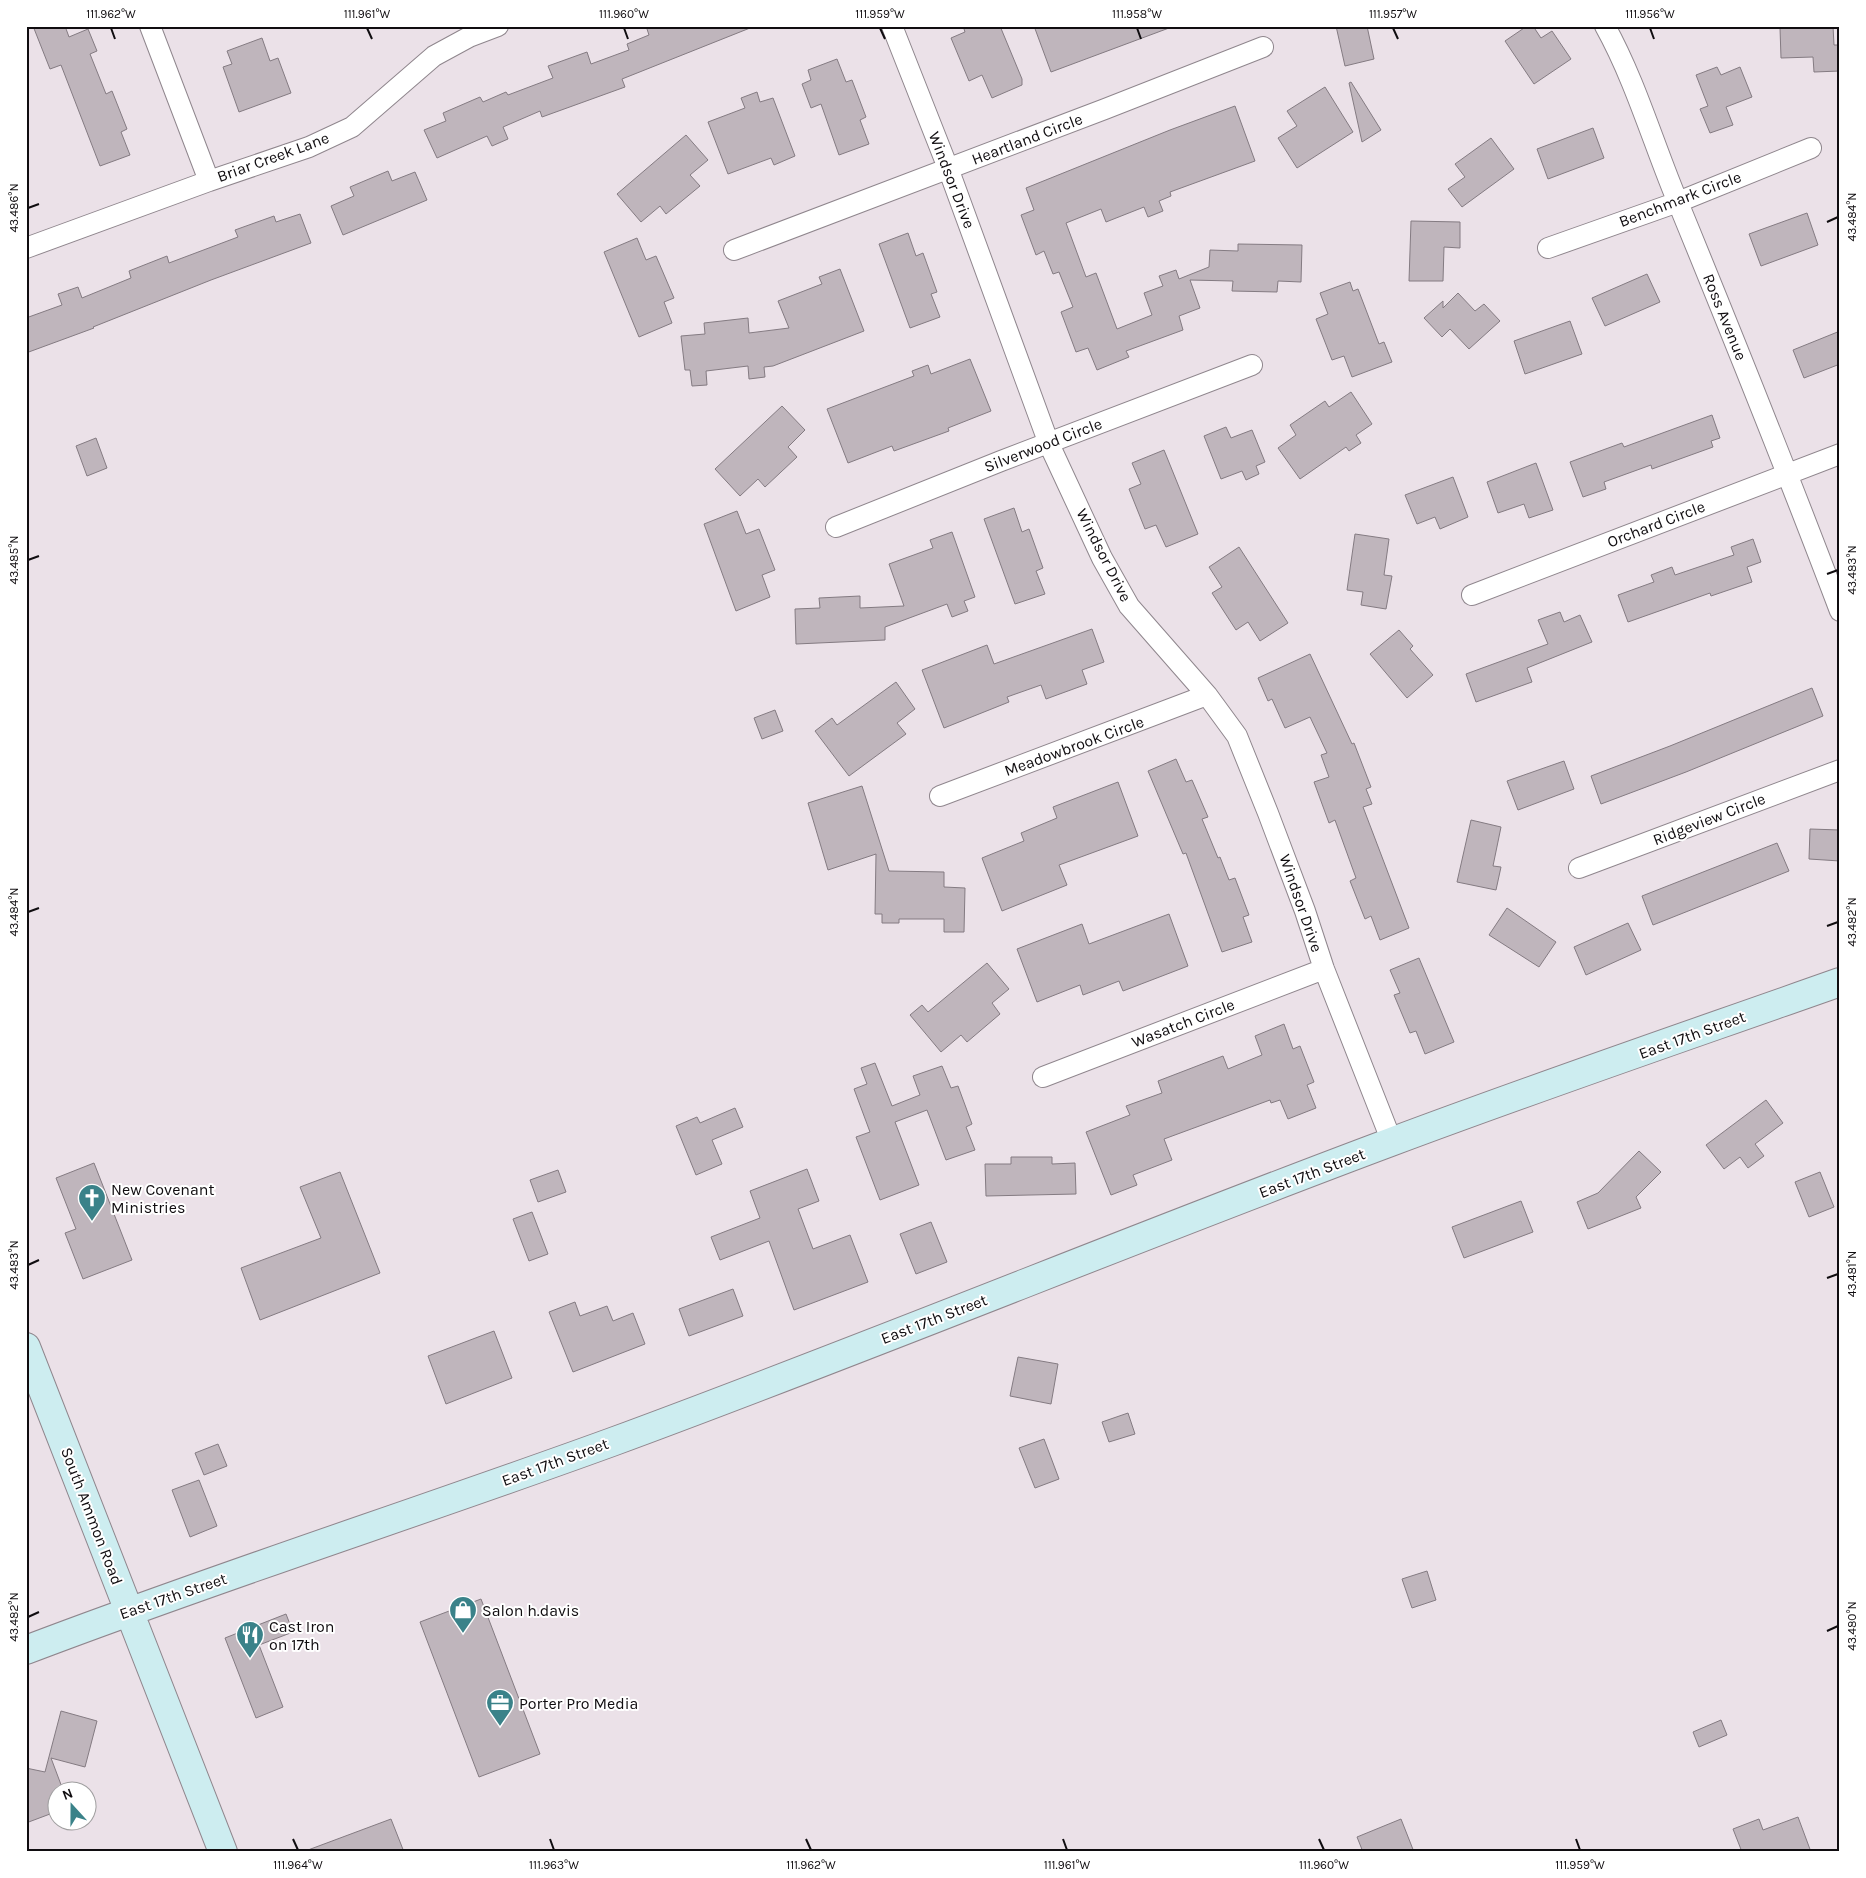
<svg xmlns="http://www.w3.org/2000/svg" width="1866" height="1878" font-family="Karla,sans-serif">
	<rect width="100%" height="100%" fill="#ebe1e8"/>
	<path fill="#bfb5bc" stroke="#847b82" d="M 33,26 L 65,26 L 69,37 L 88,29 L 97,51 L 90,54 L 106,94 L 112,91 L 127,129 L 121,132 L 130,155 L 100,166 L 61,65 L 50,69 Z
		M 646,26 L 750,26 L 750,28 L 622,79 L 625,87 L 542,117 L 540,111 L 503,127 L 508,139 L 492,146 L 487,136 L 437,158 L 424,130 L 446,121 L 443,113 L 480,97 L 483,102 L 506,92 L 508,95 L 553,78 L 548,66 L 587,52 L 591,64 L 629,50 L 627,44 L 649,35 Z
		M 963,26 L 1000,26 L 1022,79 L 1022,85 L 992,98 L 982,75 L 969,81 L 951,38 L 965,32 Z
		M 1034,26 L 1168,26 L 1169,28 L 1051,72 Z
		M 1336,26 L 1367,26 L 1374,59 L 1345,66 Z
		M 1527,26 L 1533,26 L 1541,38 L 1552,31 L 1571,59 L 1534,84 L 1505,41 Z
		M 1833,26 L 1834,45 L 1840,45 L 1840,71 L 1814,72 L 1813,57 L 1781,58 L 1780,28 Z
		M 262,38 L 270,61 L 278,58 L 291,93 L 239,112 L 223,67 L 232,64 L 227,51 Z
		M 837,59 L 846,82 L 852,80 L 866,117 L 860,120 L 869,144 L 839,155 L 821,104 L 811,108 L 802,84 L 811,80 L 808,70 Z
		M 1717,67 L 1721,75 L 1740,67 L 1752,97 L 1726,107 L 1733,125 L 1710,133 L 1700,109 L 1708,106 L 1696,75 Z
		M 1351,82 L 1381,130 L 1362,142 L 1349,83 Z
		M 1325,87 L 1353,132 L 1297,168 L 1278,138 L 1297,126 L 1287,111 Z
		M 757,92 L 760,102 L 773,98 L 795,156 L 774,165 L 771,158 L 728,174 L 708,122 L 745,108 L 741,98 Z
		M 1235,106 L 1255,161 L 1170,192 L 1171,196 L 1159,201 L 1163,211 L 1148,217 L 1144,207 L 1106,222 L 1101,209 L 1066,223 L 1086,277 L 1096,273 L 1117,329 L 1152,315 L 1144,293 L 1163,286 L 1159,276 L 1176,270 L 1179,279 L 1209,267 L 1210,250 L 1238,251 L 1238,244 L 1302,245 L 1301,282 L 1278,281 L 1277,292 L 1232,291 L 1233,281 L 1190,280 L 1200,308 L 1179,316 L 1183,330 L 1126,351 L 1129,357 L 1097,370 L 1088,348 L 1076,352 L 1061,312 L 1073,307 L 1059,272 L 1053,274 L 1044,251 L 1036,255 L 1021,215 L 1034,210 L 1026,188 L 1170,130 Z
		M 1593,128 L 1604,158 L 1548,179 L 1537,149 Z
		M 686,135 L 708,160 L 690,175 L 700,186 L 666,214 L 660,206 L 641,222 L 617,194 Z
		M 1491,138 L 1514,169 L 1462,207 L 1448,189 L 1465,177 L 1455,164 Z
		M 388,171 L 392,181 L 415,172 L 427,200 L 343,235 L 331,206 L 354,196 L 350,187 Z
		M 1807,213 L 1818,245 L 1761,266 L 1749,234 Z
		M 300,214 L 311,243 L 211,280 L 93,327 L 94,328 L 26,353 L 26,318 L 62,305 L 58,294 L 78,287 L 82,298 L 131,278 L 129,271 L 167,256 L 169,263 L 238,237 L 235,230 L 274,216 L 276,222 Z
		M 1411,221 L 1460,222 L 1460,248 L 1444,247 L 1443,281 L 1409,281 Z
		M 908,233 L 916,256 L 923,253 L 937,292 L 931,294 L 940,317 L 910,328 L 879,244 Z
		M 637,238 L 646,260 L 656,256 L 674,298 L 664,302 L 672,323 L 639,337 L 604,252 Z
		M 840,269 L 864,331 L 773,366 L 764,367 L 765,377 L 749,379 L 748,366 L 706,371 L 707,385 L 692,386 L 690,370 L 685,370 L 681,336 L 705,334 L 704,323 L 748,318 L 749,333 L 789,328 L 778,301 L 822,284 L 819,277 Z
		M 1647,274 L 1660,302 L 1605,326 L 1592,298 Z
		M 1350,282 L 1353,291 L 1358,289 L 1379,344 L 1384,342 L 1392,362 L 1352,377 L 1344,356 L 1332,360 L 1316,319 L 1328,314 L 1320,293 Z
		M 1458,293 L 1475,311 L 1484,304 L 1500,321 L 1469,349 L 1450,329 L 1442,337 L 1424,318 L 1443,301 L 1443,308 Z
		M 1570,321 L 1582,354 L 1525,374 L 1514,341 Z
		M 1840,331 L 1840,364 L 1804,378 L 1793,350 Z
		M 970,359 L 991,411 L 948,428 L 949,431 L 894,451 L 892,446 L 848,463 L 827,409 L 914,376 L 912,371 L 928,365 L 931,374 Z
		M 1351,392 L 1372,424 L 1356,435 L 1361,443 L 1349,451 L 1346,447 L 1300,479 L 1278,448 L 1296,435 L 1290,425 L 1325,401 L 1329,407 Z
		M 782,406 L 805,430 L 788,447 L 797,457 L 765,487 L 758,479 L 740,496 L 715,469 Z
		M 1712,415 L 1720,438 L 1711,441 L 1713,447 L 1652,469 L 1651,465 L 1604,482 L 1606,489 L 1583,497 L 1570,462 L 1622,443 L 1624,447 Z
		M 1226,427 L 1231,438 L 1252,430 L 1265,462 L 1256,466 L 1259,474 L 1246,480 L 1242,471 L 1221,479 L 1204,436 Z
		M 96,438 L 107,468 L 87,476 L 76,446 Z
		M 1164,450 L 1198,534 L 1166,547 L 1156,525 L 1145,529 L 1129,489 L 1141,484 L 1132,463 Z
		M 1536,463 L 1553,510 L 1529,518 L 1524,504 L 1498,513 L 1487,482 Z
		M 1453,477 L 1468,517 L 1440,529 L 1435,517 L 1417,524 L 1405,495 Z
		M 1014,508 L 1022,532 L 1029,529 L 1043,568 L 1036,571 L 1045,594 L 1015,604 L 984,519 Z
		M 737,511 L 746,534 L 759,529 L 775,570 L 762,575 L 770,597 L 736,611 L 704,524 Z
		M 952,532 L 975,597 L 964,601 L 968,611 L 952,617 L 947,604 L 885,627 L 885,640 L 796,644 L 795,609 L 820,608 L 819,598 L 860,596 L 860,608 L 904,606 L 889,564 L 933,548 L 930,540 Z
		M 1355,534 L 1389,539 L 1384,575 L 1392,576 L 1386,609 L 1361,605 L 1363,592 L 1347,590 Z
		M 1753,539 L 1761,562 L 1747,567 L 1752,582 L 1711,596 L 1710,593 L 1628,622 L 1618,595 L 1654,582 L 1651,575 L 1672,567 L 1675,575 L 1734,555 L 1731,547 Z
		M 1239,547 L 1288,623 L 1260,641 L 1248,622 L 1236,630 L 1212,593 L 1222,587 L 1209,567 Z
		M 1560,612 L 1564,622 L 1580,615 L 1592,642 L 1527,668 L 1532,682 L 1476,702 L 1466,674 L 1548,644 L 1538,620 Z
		M 1092,629 L 1104,662 L 1082,670 L 1087,684 L 1046,699 L 1041,685 L 1007,697 L 1009,702 L 944,728 L 922,670 L 987,645 L 994,664 Z
		M 1399,630 L 1413,646 L 1410,649 L 1433,675 L 1407,698 L 1370,654 Z
		M 1310,654 L 1352,744 L 1354,743 L 1371,787 L 1366,789 L 1372,804 L 1363,807 L 1409,928 L 1380,940 L 1371,916 L 1365,919 L 1350,881 L 1356,878 L 1335,820 L 1329,823 L 1314,782 L 1329,777 L 1321,755 L 1327,753 L 1310,717 L 1285,728 L 1272,699 L 1268,701 L 1258,678 Z
		M 896,682 L 915,709 L 897,723 L 906,734 L 849,776 L 815,731 L 832,718 L 837,725 Z
		M 1812,688 L 1823,716 L 1686,772 L 1601,804 L 1591,776 L 1670,746 Z
		M 775,710 L 783,731 L 762,739 L 754,718 Z
		M 1176,759 L 1186,782 L 1192,780 L 1208,817 L 1202,819 L 1218,858 L 1220,857 L 1229,880 L 1235,878 L 1249,915 L 1243,917 L 1252,942 L 1222,952 L 1186,853 L 1183,854 L 1148,771 Z
		M 1564,761 L 1574,789 L 1518,810 L 1507,781 Z
		M 1118,782 L 1138,836 L 1059,865 L 1067,885 L 1002,911 L 982,858 L 1024,841 L 1021,833 L 1057,818 L 1053,807 Z
		M 862,786 L 889,871 L 944,872 L 944,887 L 965,888 L 964,932 L 944,932 L 944,919 L 899,919 L 899,923 L 882,923 L 882,914 L 875,914 L 876,854 L 828,870 L 808,803 Z
		M 1471,820 L 1501,827 L 1493,866 L 1501,867 L 1496,890 L 1457,882 Z
		M 1810,829 L 1840,830 L 1840,861 L 1809,859 Z
		M 1777,843 L 1789,871 L 1653,925 L 1642,896 Z
		M 1507,908 L 1556,942 L 1539,967 L 1489,935 Z
		M 1169,914 L 1188,966 L 1123,991 L 1119,981 L 1083,995 L 1080,985 L 1037,1002 L 1017,949 L 1082,924 L 1089,944 Z
		M 1628,923 L 1641,950 L 1586,975 L 1574,947 Z
		M 1419,958 L 1454,1042 L 1425,1054 L 1416,1031 L 1410,1033 L 1394,995 L 1400,993 L 1390,970 Z
		M 987,963 L 1009,989 L 992,1003 L 1000,1014 L 967,1042 L 961,1035 L 941,1052 L 910,1015 L 922,1005 L 928,1012 Z
		M 1284,1024 L 1293,1049 L 1300,1046 L 1314,1082 L 1307,1085 L 1316,1108 L 1288,1119 L 1280,1100 L 1271,1103 L 1270,1100 L 1164,1139 L 1172,1160 L 1133,1175 L 1137,1185 L 1111,1195 L 1086,1132 L 1130,1115 L 1126,1106 L 1162,1093 L 1158,1081 L 1223,1056 L 1228,1069 L 1262,1055 L 1255,1036 Z
		M 875,1063 L 892,1106 L 920,1095 L 913,1076 L 942,1066 L 951,1088 L 958,1086 L 972,1124 L 966,1127 L 975,1150 L 946,1160 L 927,1110 L 895,1122 L 919,1185 L 880,1200 L 856,1137 L 870,1132 L 854,1089 L 867,1084 L 861,1068 Z
		M 1766,1100 L 1783,1123 L 1755,1144 L 1764,1156 L 1748,1168 L 1740,1157 L 1724,1169 L 1706,1145 Z
		M 735,1108 L 743,1127 L 712,1140 L 722,1164 L 696,1175 L 676,1126 L 697,1117 L 700,1123 Z
		M 1639,1151 L 1661,1172 L 1636,1197 L 1641,1208 L 1588,1229 L 1577,1202 L 1598,1193 Z
		M 1011,1157 L 1052,1157 L 1052,1164 L 1075,1163 L 1076,1194 L 986,1196 L 985,1164 L 1011,1164 Z
		M 94,1163 L 132,1260 L 83,1279 L 65,1233 L 76,1229 L 56,1178 Z
		M 807,1169 L 819,1201 L 798,1209 L 813,1249 L 850,1235 L 868,1282 L 794,1310 L 769,1241 L 720,1260 L 711,1237 L 760,1218 L 750,1191 Z
		M 558,1170 L 566,1192 L 538,1202 L 530,1180 Z
		M 340,1172 L 380,1273 L 260,1320 L 241,1268 L 321,1238 L 300,1187 Z
		M 1820,1172 L 1834,1207 L 1809,1217 L 1795,1182 Z
		M 1521,1201 L 1533,1232 L 1464,1258 L 1452,1227 Z
		M 532,1212 L 548,1254 L 529,1261 L 513,1219 Z
		M 931,1222 L 947,1262 L 916,1274 L 900,1234 Z
		M 733,1289 L 743,1316 L 689,1336 L 679,1309 Z
		M 575,1302 L 580,1316 L 607,1306 L 613,1321 L 633,1313 L 645,1344 L 573,1372 L 549,1312 Z
		M 494,1331 L 512,1378 L 446,1404 L 428,1356 Z
		M 1018,1357 L 1058,1364 L 1051,1404 L 1010,1396 Z
		M 1128,1413 L 1135,1434 L 1109,1442 L 1102,1422 Z
		M 1044,1439 L 1059,1479 L 1035,1488 L 1019,1448 Z
		M 218,1444 L 227,1466 L 204,1475 L 195,1453 Z
		M 199,1480 L 217,1526 L 190,1537 L 172,1490 Z
		M 1427,1571 L 1436,1600 L 1412,1608 L 1402,1579 Z
		M 481,1599 L 540,1754 L 479,1777 L 420,1622 Z
		M 286,1614 L 293,1632 L 259,1645 L 283,1707 L 256,1718 L 225,1638 Z
		M 61,1711 L 97,1721 L 85,1767 L 51,1758 L 63,1790 L 58,1790 L 58,1811 L 26,1823 L 26,1768 L 45,1772 Z
		M 1721,1720 L 1727,1735 L 1699,1747 L 1693,1732 Z
		M 1798,1817 L 1811,1852 L 1742,1852 L 1733,1829 L 1759,1819 L 1763,1830 Z
		M 391,1819 L 404,1852 L 308,1852 L 308,1850 Z
		M 1401,1819 L 1414,1852 L 1363,1852 L 1357,1837 Z"/>
	<g fill="none" stroke-linecap="round" stroke-linejoin="round">
		<defs>
			<path id="minor" d="M 150,26 L 209,181
				M 892,26 L 948,168 L 1049,444 L 1102,558 L 1129,606 L 1207,695 L 1237,736 L 1268,813 L 1305,911 L 1324,969 L 1392,1142
				M 1605,26 C 1636,82 1654,146 1679,205 C 1734,339 1788,474 1840,611
				M 26,248 L 209,181 L 309,147 L 352,127 L 434,56 L 469,37 L 498,26
				M 1548,248 L 1678,202 L 1811,148
				M 734,250 L 1105,109 L 1263,47
				M 836,527 L 1001,461 L 1252,365
				M 1472,595 L 1840,454
				M 940,796 L 1207,695
				M 1579,868 L 1840,770
				M 1043,1077 L 1324,969"/>
			<path id="secondary" d="M 26,1347 L 223,1852
				M 26,1650 C 220,1576 417,1513 612,1442 C 873,1346 1131,1239 1391,1142 C 1540,1086 1690,1035 1840,982"/>
		</defs>
		<use href="#minor" stroke="#8f868d" stroke-width="22"/>
		<use href="#secondary" stroke="#8f868d" stroke-width="30"/>
		<use href="#minor" stroke="#fff" stroke-width="20"/>
		<use href="#secondary" stroke="#cdedf0" stroke-width="28"/>
	</g>
	<path fill="none" stroke="#100d10" stroke-width="2" d="M 111,28 L 115,39M 367,28 L 372,39M 624,28 L 628,39M 880,28 L 885,39M 1137,28 L 1141,39M 1393,28 L 1398,39M 1650,28 L 1654,39M 28,208 L 39,204M 1827,222 L 1838,217M 28,560 L 39,556M 1827,574 L 1838,570M 28,912 L 39,908M 1827,926 L 1838,922M 28,1265 L 39,1260M 1827,1278 L 1838,1274M 28,1617 L 39,1612M 1827,1631 L 1838,1626M 293,1839 L 298,1850M 550,1839 L 554,1850M 806,1839 L 811,1850M 1063,1839 L 1067,1850M 1319,1839 L 1324,1850M 1576,1839 L 1580,1850"/>
	<defs>
		<symbol id="church-pin" viewBox="-11 -11 22 30"><path d="M0 17L-7.5 6A9.5 9.5 0 1 1 7.5 6Z" fill="#3a8289" stroke="#fff"/><path d="M-1.2-6h2.4v3.5h3.3v2.4h-3.3V6h-2.4V-.1h-3.3v-2.4h3.3Z" fill="#fff"/></symbol>
		<symbol id="shop-pin" viewBox="-11 -11 22 30"><path d="M0 17L-7.5 6A9.5 9.5 0 1 1 7.5 6Z" fill="#3a8289" stroke="#fff"/><path d="M-5-2.5h2.3a2.7 3.5 0 0 1 5.4 0H5L5.5 6h-11ZM-1.5-2.5h3a1.5 2.3 0 0 0-3 0Z" fill="#fff"/></symbol>
		<symbol id="restaurant-pin" viewBox="-11 -11 22 30"><path d="M0 17L-7.5 6A9.5 9.5 0 1 1 7.5 6Z" fill="#3a8289" stroke="#fff"/><path d="M-5-6h1v4h1v-4h1v4h1v-4h1v5L-1.5 .5V6h-2V.5L-5-1ZM5-6V6H3V1.5H1.5Q1.5-4 5-6Z" fill="#fff"/></symbol>
		<symbol id="office-pin" viewBox="-11 -11 22 30"><path d="M0 17L-7.5 6A9.5 9.5 0 1 1 7.5 6Z" fill="#3a8289" stroke="#fff"/><path d="M-6-3h4V-5.5h4V-3h4V5H-6ZM-1-4.5V-3h2v-1.5ZM-6 0V1H6V0Z" fill="#fff"/></symbol>
	</defs>
	<g fill-rule="evenodd">
		<use href="#church-pin" x="76" y="1182" width="32" height="43"/>
		<use href="#shop-pin" x="447" y="1594" width="32" height="43"/>
		<use href="#restaurant-pin" x="234" y="1619" width="32" height="43"/>
		<use href="#office-pin" x="484" y="1687" width="32" height="43"/>
	</g>
	<g text-anchor="middle" dominant-baseline="central" stroke-width="4" stroke-linejoin="round" paint-order="stroke">
		<g font-size="16" fill="#100d10" stroke="#fff">
			<text transform="translate(1027 139) rotate(-21)">Heartland Circle</text>
			<text transform="translate(273 157) rotate(-20)">Briar Creek Lane</text>
			<text transform="translate(952 180) rotate(69)">Windsor Drive</text>
			<text transform="translate(1680 199) rotate(-21)">Benchmark Circle</text>
			<text transform="translate(1725 317) rotate(68)">Ross Avenue</text>
			<text transform="translate(1043 445) rotate(-21)">Silverwood Circle</text>
			<text transform="translate(1656 524) rotate(-21)">Orchard Circle</text>
			<text transform="translate(1104 555) rotate(63)">Windsor Drive</text>
			<text transform="translate(1074 746) rotate(-20)">Meadowbrook Circle</text>
			<text transform="translate(1709 819) rotate(-21)">Ridgeview Circle</text>
			<text transform="translate(1301 903) rotate(71)">Windsor Drive</text>
			<text transform="translate(1183 1023) rotate(-21)">Wasatch Circle</text>
			<text transform="translate(1692 1035) rotate(-20)">East 17th Street</text>
			<text transform="translate(1312 1173) rotate(-21)">East 17th Street</text>
			<text transform="translate(934 1319) rotate(-21)">East 17th Street</text>
			<text transform="translate(555 1462) rotate(-20)">East 17th Street</text>
			<text transform="translate(92 1516) rotate(69)">South Ammon Road</text>
			<text transform="translate(173 1596) rotate(-19)">East 17th Street</text>
		</g>
		<g font-size="16" fill="#100d10" stroke="#fff" text-anchor="start">
			<text x="111" y="1189">New Covenant<tspan x="111" dy="18">Ministries</tspan></text>
			<text x="482" y="1610">Salon h.davis</text>
			<text x="269" y="1626">Cast Iron<tspan x="269" dy="18">on 17th</tspan></text>
			<text x="519" y="1703">Porter Pro Media</text>
		</g>
	</g>
	<rect width="1866" height="1878" fill="none" stroke="#ffffff" stroke-width="55"/>
	<g transform="translate(72 1806) rotate(339)"><circle r="24" fill="#ffffff" stroke="#9f9e9f"/>
	<path d="M0-4L9 19L0 12L-9 19Z" fill="#3a8289"/>
	<text y="-8" font-size="14" font-weight="bold" text-anchor="middle" fill="#100d10">N</text>
	</g>
	<rect x="28" y="28" width="1810" height="1822" fill="none" stroke="#100d10" stroke-width="2"/>
	<g font-size="12" text-anchor="middle" fill="#100d10">
		<text x="111" y="18">111.962°W</text>
		<text x="367" y="18">111.961°W</text>
		<text x="624" y="18">111.960°W</text>
		<text x="880" y="18">111.959°W</text>
		<text x="1137" y="18">111.958°W</text>
		<text x="1393" y="18">111.957°W</text>
		<text x="1650" y="18">111.956°W</text>
		<text transform="translate(14 208) rotate(-90)" y="4">43.486°N</text>
		<text transform="translate(1852 217) rotate(-90)" y="4">43.484°N</text>
		<text transform="translate(14 560) rotate(-90)" y="4">43.485°N</text>
		<text transform="translate(1852 570) rotate(-90)" y="4">43.483°N</text>
		<text transform="translate(14 912) rotate(-90)" y="4">43.484°N</text>
		<text transform="translate(1852 922) rotate(-90)" y="4">43.482°N</text>
		<text transform="translate(14 1265) rotate(-90)" y="4">43.483°N</text>
		<text transform="translate(1852 1274) rotate(-90)" y="4">43.481°N</text>
		<text transform="translate(14 1617) rotate(-90)" y="4">43.482°N</text>
		<text transform="translate(1852 1626) rotate(-90)" y="4">43.480°N</text>
		<text x="298" y="1869">111.964°W</text>
		<text x="554" y="1869">111.963°W</text>
		<text x="811" y="1869">111.962°W</text>
		<text x="1067" y="1869">111.961°W</text>
		<text x="1324" y="1869">111.960°W</text>
		<text x="1580" y="1869">111.959°W</text>
	</g>
</svg>
